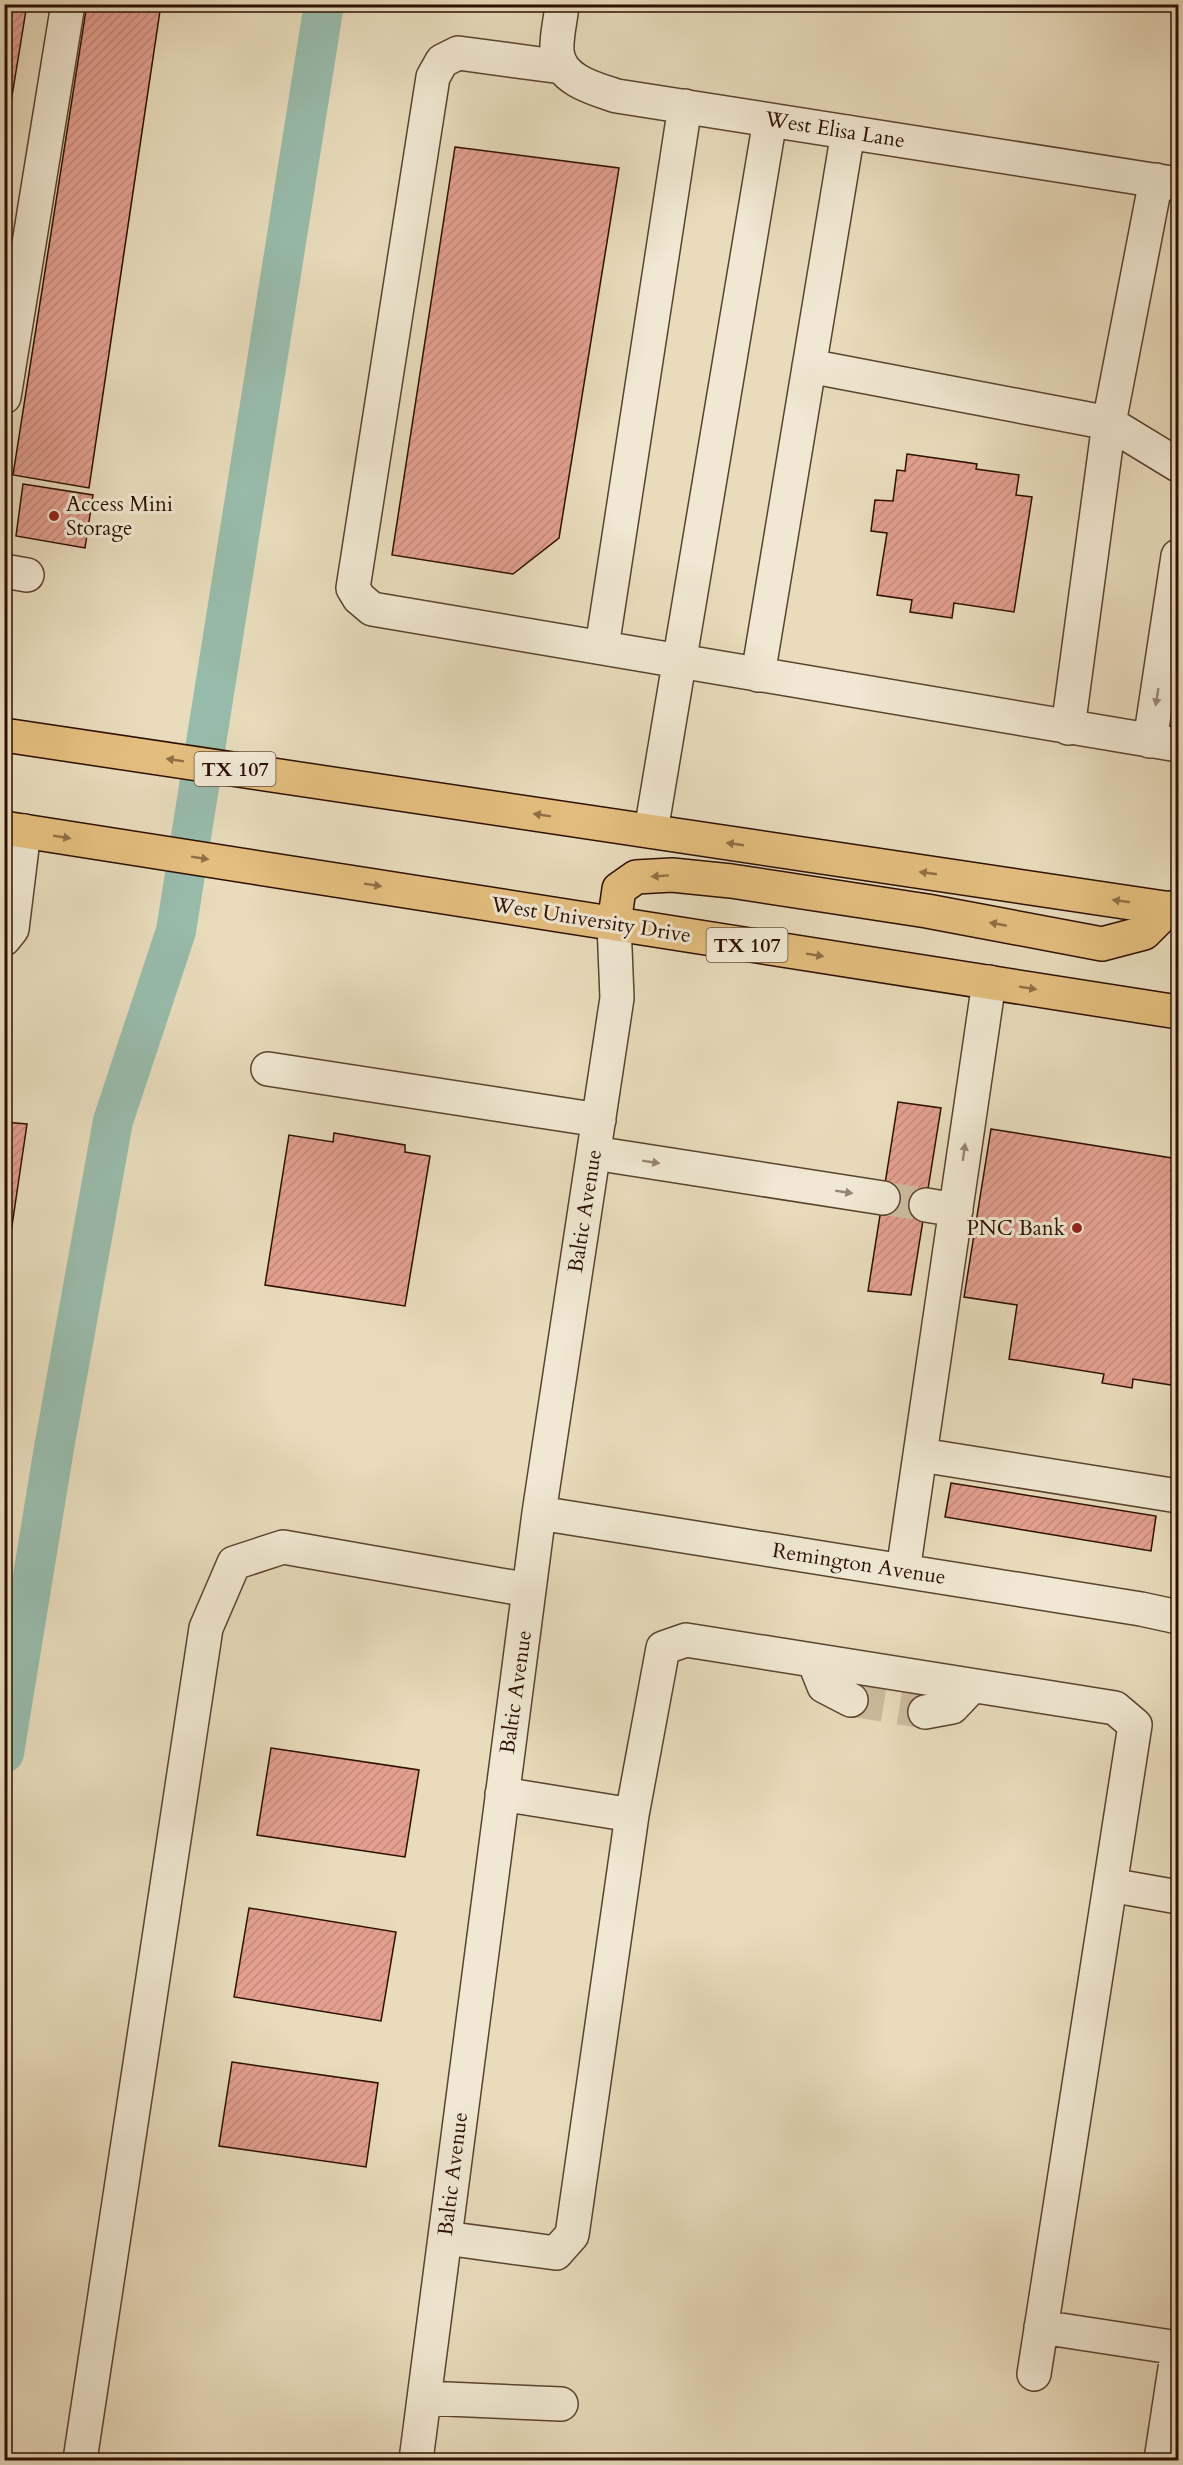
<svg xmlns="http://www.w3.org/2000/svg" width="1183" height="2465" font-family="Cardo,serif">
	<defs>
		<pattern id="building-hatch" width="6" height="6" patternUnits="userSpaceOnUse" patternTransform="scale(1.5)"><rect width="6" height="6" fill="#e3a090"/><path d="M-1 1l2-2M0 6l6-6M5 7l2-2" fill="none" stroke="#c3897a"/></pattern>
	</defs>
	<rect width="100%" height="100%" fill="#e8dcbc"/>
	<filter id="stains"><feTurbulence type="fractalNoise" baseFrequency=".00333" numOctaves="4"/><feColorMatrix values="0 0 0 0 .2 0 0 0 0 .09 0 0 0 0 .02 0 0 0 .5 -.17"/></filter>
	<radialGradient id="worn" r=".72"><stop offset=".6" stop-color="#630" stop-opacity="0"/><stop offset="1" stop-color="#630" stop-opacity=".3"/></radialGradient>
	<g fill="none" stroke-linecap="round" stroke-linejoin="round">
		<path stroke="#98bcac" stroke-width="40" d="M 4,1753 L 54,1448 L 113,1121 L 176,931 L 324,4"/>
	</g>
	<path fill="url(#building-hatch)" stroke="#2c0f00" stroke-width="1.5" d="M 4,4 L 27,4 L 4,145 Z
		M 87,4 L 161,4 L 89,488 L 13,475 Z
		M 455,147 L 619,168 L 559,538 L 513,574 L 392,555 Z
		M 907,454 L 977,464 L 976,469 L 1019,475 L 1016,495 L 1032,497 L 1014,612 L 954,603 L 952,618 L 910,612 L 912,600 L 877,595 L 887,533 L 871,531 L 875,500 L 893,501 L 897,470 L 905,471 Z
		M 23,484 L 93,495 L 85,548 L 16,536 Z
		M 898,1102 L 941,1108 L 911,1295 L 868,1291 Z
		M 4,1122 L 27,1124 L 4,1280 Z
		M 991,1129 L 1178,1159 L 1178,1386 L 1133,1379 L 1132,1388 L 1102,1383 L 1104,1374 L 1009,1359 L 1017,1305 L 964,1297 Z
		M 334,1133 L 405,1145 L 405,1152 L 430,1156 L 405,1306 L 265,1285 L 289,1135 L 333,1142 Z
		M 951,1483 L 1156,1516 L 1151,1551 L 945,1517 Z
		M 271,1748 L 419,1770 L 405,1857 L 257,1835 Z
		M 249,1908 L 396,1932 L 381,2021 L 234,1997 Z
		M 232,2062 L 378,2083 L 366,2167 L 219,2146 Z"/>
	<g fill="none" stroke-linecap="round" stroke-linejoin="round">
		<path stroke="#ccbda0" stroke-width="33" stroke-dasharray="33 16" stroke-linecap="butt" d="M 883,1198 L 926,1205
			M 851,1700 L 925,1712"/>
		<defs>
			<path id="minor" d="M 562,4 C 561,19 556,36 557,51 C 559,80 595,89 617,96 L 1178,184
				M 562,67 L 458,53 L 442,61 L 433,77 L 353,588 L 359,598 L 372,609 L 1178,745
				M 809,366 L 1109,423 L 1178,465
				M 4,397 L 68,4
				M 4,571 L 27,575
				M 602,647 L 685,106
				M 758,675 L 848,132
				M 1068,728 L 1109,423 L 1156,180
				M 1150,741 L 1178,556
				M 651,831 L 770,120
				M 4,939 L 12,929 L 24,831
				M 268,1069 L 599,1120
				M 594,1153 L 883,1198
				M 926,1205 L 956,1210
				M 921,1455 L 1178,1496
				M 539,1513 L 1141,1609 L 1178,1617
				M 903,1571 L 989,982
				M 814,1661 L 824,1686 L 851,1700
				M 925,1712 L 952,1707 L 972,1686
				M 502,1794 L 632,1815 L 663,1648 L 686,1640 L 1115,1708 L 1135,1725 L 1034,2374
				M 1110,1885 L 1178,1897
				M 445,2238 L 556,2253 L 572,2235 L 632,1815
				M 1041,2327 L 1178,2348
				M 424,2398 L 561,2404
				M 80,2460 L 206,1628 L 234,1563 L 283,1547 L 529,1590
				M 416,2460 L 539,1513 L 617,998 L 614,924
				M 1161,2460 L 1178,2349"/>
			<path id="major" d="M 4,735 L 1178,910
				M 4,828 L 1178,1012
				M 614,924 L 619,889 L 636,877 L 672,875 L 731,881 L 927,911 L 1102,944 L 1144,933 L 1169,908"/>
		</defs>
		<use href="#minor" stroke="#5b422f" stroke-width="36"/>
		<use href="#major" stroke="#2c0f00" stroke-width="36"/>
		<use href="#minor" stroke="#f0e8d3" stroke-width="33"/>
		<use href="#major" stroke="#e4be7e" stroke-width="33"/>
	</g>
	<defs><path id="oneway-solid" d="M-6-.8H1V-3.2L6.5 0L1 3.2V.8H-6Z" transform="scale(1.5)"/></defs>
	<g fill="#988674">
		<use href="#oneway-solid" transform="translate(1157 697) rotate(99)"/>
		<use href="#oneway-solid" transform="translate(964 1152) rotate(-82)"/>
		<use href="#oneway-solid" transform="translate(651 1162) rotate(9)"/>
		<use href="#oneway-solid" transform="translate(844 1192) rotate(9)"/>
	</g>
	<g fill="#916f45">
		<use href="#oneway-solid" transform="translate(175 760) rotate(-171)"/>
		<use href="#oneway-solid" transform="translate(542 815) rotate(-171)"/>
		<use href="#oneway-solid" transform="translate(62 837) rotate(9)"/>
		<use href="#oneway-solid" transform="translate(735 844) rotate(-172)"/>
		<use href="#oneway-solid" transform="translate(200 858) rotate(9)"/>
		<use href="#oneway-solid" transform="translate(928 873) rotate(-172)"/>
		<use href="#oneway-solid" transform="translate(660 876) rotate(176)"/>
		<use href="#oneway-solid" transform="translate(373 885) rotate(9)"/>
		<use href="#oneway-solid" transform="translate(1121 901) rotate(-172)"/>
		<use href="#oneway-solid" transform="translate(998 924) rotate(-169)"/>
		<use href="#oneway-solid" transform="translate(815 955) rotate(9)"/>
		<use href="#oneway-solid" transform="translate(1028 988) rotate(9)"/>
	</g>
	<g fill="#8f2418" stroke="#f0e8d3" stroke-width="2">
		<circle cx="54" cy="516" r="6"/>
		<circle cx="1077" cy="1228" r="6"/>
	</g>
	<g text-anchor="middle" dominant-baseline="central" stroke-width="6" stroke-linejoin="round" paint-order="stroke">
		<g fill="#f0e8d3" stroke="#67503f" stroke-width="1.5">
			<rect x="194.5" y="752" width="81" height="34" rx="4.5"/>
			<rect x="706.5" y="928" width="81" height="34" rx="4.5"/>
		</g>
		<g font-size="20" font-weight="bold" fill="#2c0f00">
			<text x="235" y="769">TX 107</text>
			<text x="747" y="945">TX 107</text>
		</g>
		<g font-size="21" fill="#2c0f00" stroke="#f0e8d3">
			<text transform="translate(835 130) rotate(9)">West Elisa Lane</text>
			<text transform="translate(591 920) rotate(9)">West University Drive</text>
			<text transform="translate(585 1211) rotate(-81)">Baltic Avenue</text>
			<text transform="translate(859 1564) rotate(9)">Remington Avenue</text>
			<text transform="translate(516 1692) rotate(-82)">Baltic Avenue</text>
			<text transform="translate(453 2174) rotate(-83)">Baltic Avenue</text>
		</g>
		<g font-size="21" fill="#2c0f00" stroke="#f0e8d3" text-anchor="start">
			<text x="66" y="504">Access Mini<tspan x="66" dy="24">Storage</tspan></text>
			<text x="1065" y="1228" text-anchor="end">PNC Bank</text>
		</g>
	</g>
	<rect width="1183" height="2465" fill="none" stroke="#e8dcbc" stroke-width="24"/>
	<rect x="6" y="6" width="1171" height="2453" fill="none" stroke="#2c0f00" stroke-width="3"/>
	<rect x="12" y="12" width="1159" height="2441" fill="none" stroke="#2c0f00" stroke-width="1.5"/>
	<rect width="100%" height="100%" filter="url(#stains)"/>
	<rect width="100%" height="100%" fill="url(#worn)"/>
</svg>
